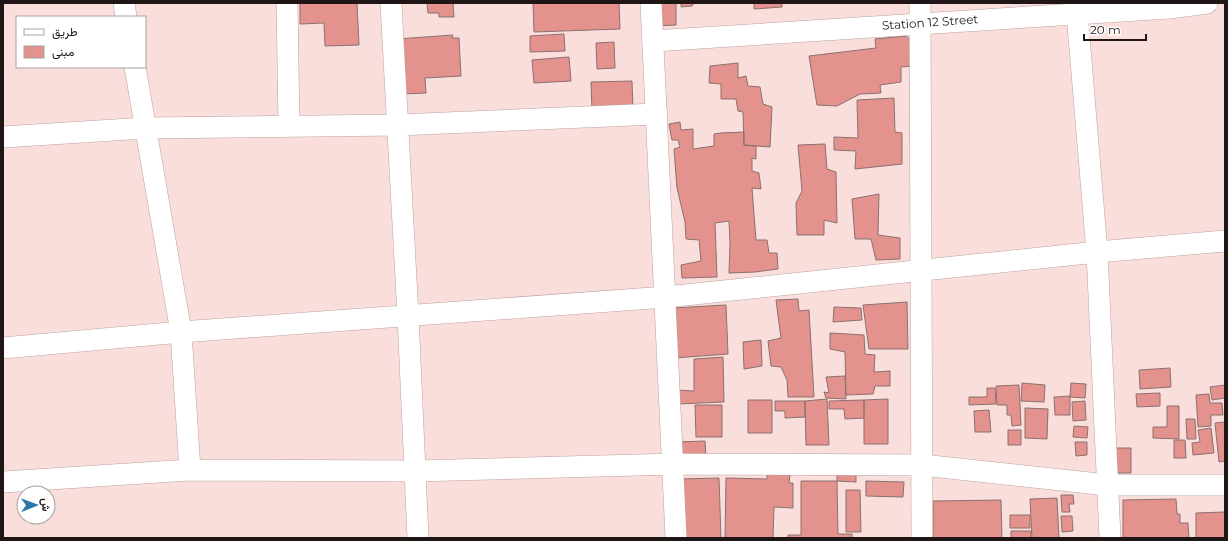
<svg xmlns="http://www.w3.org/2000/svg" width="1228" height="541" font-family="Montserrat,Vazirmatn,sans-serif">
	<rect width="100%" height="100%" fill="#fadedb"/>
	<path fill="#e3928d" stroke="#8a716f" d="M 300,3 L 357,3 L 359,45 L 325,46 L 324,23 L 300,24 Z
		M 427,3 L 453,3 L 454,17 L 439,17 L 439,13 L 428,13 Z
		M 533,3 L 619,3 L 620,29 L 534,32 Z
		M 656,3 L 676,3 L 676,25 L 656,26 Z
		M 681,3 L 694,3 L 692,6 L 681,7 Z
		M 754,3 L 782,3 L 782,7 L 754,9 Z
		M 564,34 L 565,51 L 530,52 L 530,36 Z
		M 453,35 L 452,38 L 459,38 L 461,76 L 425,78 L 426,93 L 401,94 L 397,39 Z
		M 906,36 L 913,42 L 912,66 L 901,67 L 901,82 L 880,85 L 881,93 L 860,94 L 837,106 L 817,105 L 809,56 L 876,48 L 875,39 Z
		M 614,42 L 615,68 L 597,69 L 596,43 Z
		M 569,57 L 571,81 L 534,83 L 532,60 Z
		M 738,63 L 738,78 L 746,76 L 748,86 L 760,87 L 763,104 L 772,107 L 770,147 L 744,145 L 743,112 L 738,111 L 736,99 L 721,99 L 721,84 L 709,83 L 710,66 Z
		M 632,81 L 633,110 L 592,111 L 591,82 Z
		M 894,98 L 895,132 L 902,133 L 902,164 L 855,169 L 856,151 L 834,150 L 834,137 L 858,138 L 857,100 Z
		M 680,122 L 681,130 L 693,129 L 693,149 L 714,146 L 714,134 L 721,133 L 744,132 L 744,145 L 756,146 L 756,159 L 752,158 L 752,171 L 759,173 L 761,189 L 752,188 L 756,240 L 767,240 L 769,253 L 777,253 L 778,269 L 755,272 L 729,273 L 730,244 L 729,221 L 715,223 L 717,277 L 682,278 L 681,265 L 701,261 L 699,240 L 686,239 L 685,222 L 677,188 L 674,149 L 680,147 L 678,140 L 672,140 L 669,124 Z
		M 825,144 L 827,169 L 836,172 L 837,223 L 824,220 L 824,235 L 797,235 L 796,203 L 802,191 L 798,145 Z
		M 879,194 L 878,235 L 900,238 L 900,259 L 876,260 L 871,239 L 855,239 L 852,199 Z
		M 798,299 L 799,311 L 809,310 L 814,397 L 788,397 L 787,380 L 781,367 L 771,366 L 768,341 L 781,338 L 776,300 Z
		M 907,302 L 908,349 L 869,349 L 863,305 Z
		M 726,305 L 728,354 L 674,358 L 673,308 Z
		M 834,307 L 861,308 L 862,320 L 833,322 Z
		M 830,333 L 864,335 L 865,354 L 875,355 L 874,372 L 890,371 L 890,386 L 875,386 L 873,394 L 846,395 L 845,352 L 830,349 Z
		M 761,340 L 762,366 L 744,369 L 743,342 Z
		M 723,357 L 724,402 L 677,404 L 677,390 L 694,391 L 694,359 Z
		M 1170,368 L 1171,387 L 1140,389 L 1139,370 Z
		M 845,376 L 846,399 L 826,398 L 824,392 L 829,393 L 826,377 Z
		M 1022,383 L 1045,385 L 1044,402 L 1021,401 Z
		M 1071,383 L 1086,384 L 1085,398 L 1070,397 Z
		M 1019,385 L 1021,425 L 1012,426 L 1011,415 L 1007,415 L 1007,405 L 997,405 L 996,386 Z
		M 1225,385 L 1225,398 L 1212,400 L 1210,387 Z
		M 987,388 L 995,388 L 996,404 L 969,405 L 969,397 L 987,397 Z
		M 1160,393 L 1160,406 L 1137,407 L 1136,394 Z
		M 1209,394 L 1210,403 L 1222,403 L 1223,415 L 1211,415 L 1211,426 L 1198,427 L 1196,395 Z
		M 1070,396 L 1070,415 L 1055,415 L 1054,397 Z
		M 827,399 L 829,445 L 806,445 L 805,401 Z
		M 888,399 L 888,444 L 864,444 L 864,400 Z
		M 748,400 L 772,400 L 772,433 L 748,433 Z
		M 864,400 L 864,418 L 845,419 L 844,409 L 829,409 L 829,401 Z
		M 775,401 L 805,401 L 805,417 L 785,418 L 785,411 L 775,411 Z
		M 1085,401 L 1086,420 L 1073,421 L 1072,402 Z
		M 695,405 L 722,405 L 722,437 L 696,437 Z
		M 1167,406 L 1179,406 L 1179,439 L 1153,438 L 1153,427 L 1167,427 Z
		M 1025,408 L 1048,409 L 1047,439 L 1025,438 Z
		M 989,410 L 991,432 L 975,432 L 974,411 Z
		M 1186,419 L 1195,419 L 1196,439 L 1187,439 Z
		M 1225,422 L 1225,461 L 1219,462 L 1215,423 Z
		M 1074,426 L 1088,427 L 1087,438 L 1073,437 Z
		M 1211,428 L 1214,453 L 1193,455 L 1192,443 L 1200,442 L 1198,430 Z
		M 1008,430 L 1021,430 L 1021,445 L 1008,445 Z
		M 1174,440 L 1185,440 L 1186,458 L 1174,458 Z
		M 705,441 L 706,458 L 678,460 L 677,442 Z
		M 1075,442 L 1087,442 L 1087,455 L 1076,456 Z
		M 1116,448 L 1131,448 L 1131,473 L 1116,473 Z
		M 767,473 L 790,474 L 789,483 L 793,483 L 793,508 L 774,507 L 773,538 L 725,538 L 726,478 L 767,479 Z
		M 837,473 L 856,473 L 856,482 L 837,481 Z
		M 719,478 L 721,538 L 680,538 L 679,479 Z
		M 801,481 L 837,481 L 838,534 L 852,534 L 852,538 L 788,538 L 788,535 L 801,535 Z
		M 866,481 L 904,482 L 903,497 L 866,496 Z
		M 846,490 L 860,490 L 861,532 L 846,532 Z
		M 1061,495 L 1073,495 L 1074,504 L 1069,504 L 1070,512 L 1062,512 Z
		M 1057,498 L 1059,538 L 1032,538 L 1030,499 Z
		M 1176,499 L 1177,514 L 1180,514 L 1180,523 L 1188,523 L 1189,538 L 1123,538 L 1123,500 Z
		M 1001,500 L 1002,538 L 933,538 L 933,501 Z
		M 1225,512 L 1225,538 L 1196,538 L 1196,513 Z
		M 1010,515 L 1030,515 L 1030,528 L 1010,528 Z
		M 1061,516 L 1072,516 L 1073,531 L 1062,532 Z
		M 1011,531 L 1031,531 L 1031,538 L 1011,538 Z"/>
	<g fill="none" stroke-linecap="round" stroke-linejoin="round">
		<defs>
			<path id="street" d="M 124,3 L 126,17
				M 287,3 L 289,126
				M 391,3 L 408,316 L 418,538
				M 651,3 L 676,538
				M 920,3 L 922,538
				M 1077,13 L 1097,252 L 1110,538
				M 653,41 L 1170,8 L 1207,3
				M 135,67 L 181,332 L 190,470
				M 3,137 L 146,128 L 398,125 L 657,114
				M 3,348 L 181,332 L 666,297 L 1097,252 L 1225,241
				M 3,482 L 190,470 L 415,471 L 674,464 L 922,465 L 1108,485 L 1225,485"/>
		</defs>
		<use href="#street" stroke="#bca2a0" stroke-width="22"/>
		<use href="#street" stroke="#fff" stroke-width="21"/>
	</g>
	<g text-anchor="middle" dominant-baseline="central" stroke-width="3" stroke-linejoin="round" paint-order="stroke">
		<g font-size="12" fill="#1f1615" stroke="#fff">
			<text transform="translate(930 22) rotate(-4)">Station 12 Street</text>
		</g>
	</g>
	<rect width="1228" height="541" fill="none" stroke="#1f1615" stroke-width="8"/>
	<rect x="16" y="16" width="130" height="52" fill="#ffffff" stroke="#a5a2a1"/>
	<rect x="24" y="29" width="20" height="6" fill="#ffffff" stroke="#a5a2a1"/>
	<text x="52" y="36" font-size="12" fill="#1f1615">طريق</text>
	<rect x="24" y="46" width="20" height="12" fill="#e3928d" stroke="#a5a2a1"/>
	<text x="52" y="56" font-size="12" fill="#1f1615">مبنى</text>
	<g transform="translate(36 505) rotate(89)"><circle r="19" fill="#ffffff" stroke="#a5a2a1"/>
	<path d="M0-3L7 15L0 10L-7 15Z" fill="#2c78ab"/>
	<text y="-6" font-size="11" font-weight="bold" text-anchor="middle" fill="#1f1615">ش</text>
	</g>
	<path d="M1084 34v6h62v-6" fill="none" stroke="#1f1615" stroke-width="2"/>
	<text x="1090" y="34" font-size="12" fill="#1f1615" stroke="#ffffff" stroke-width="3" paint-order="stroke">20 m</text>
</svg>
